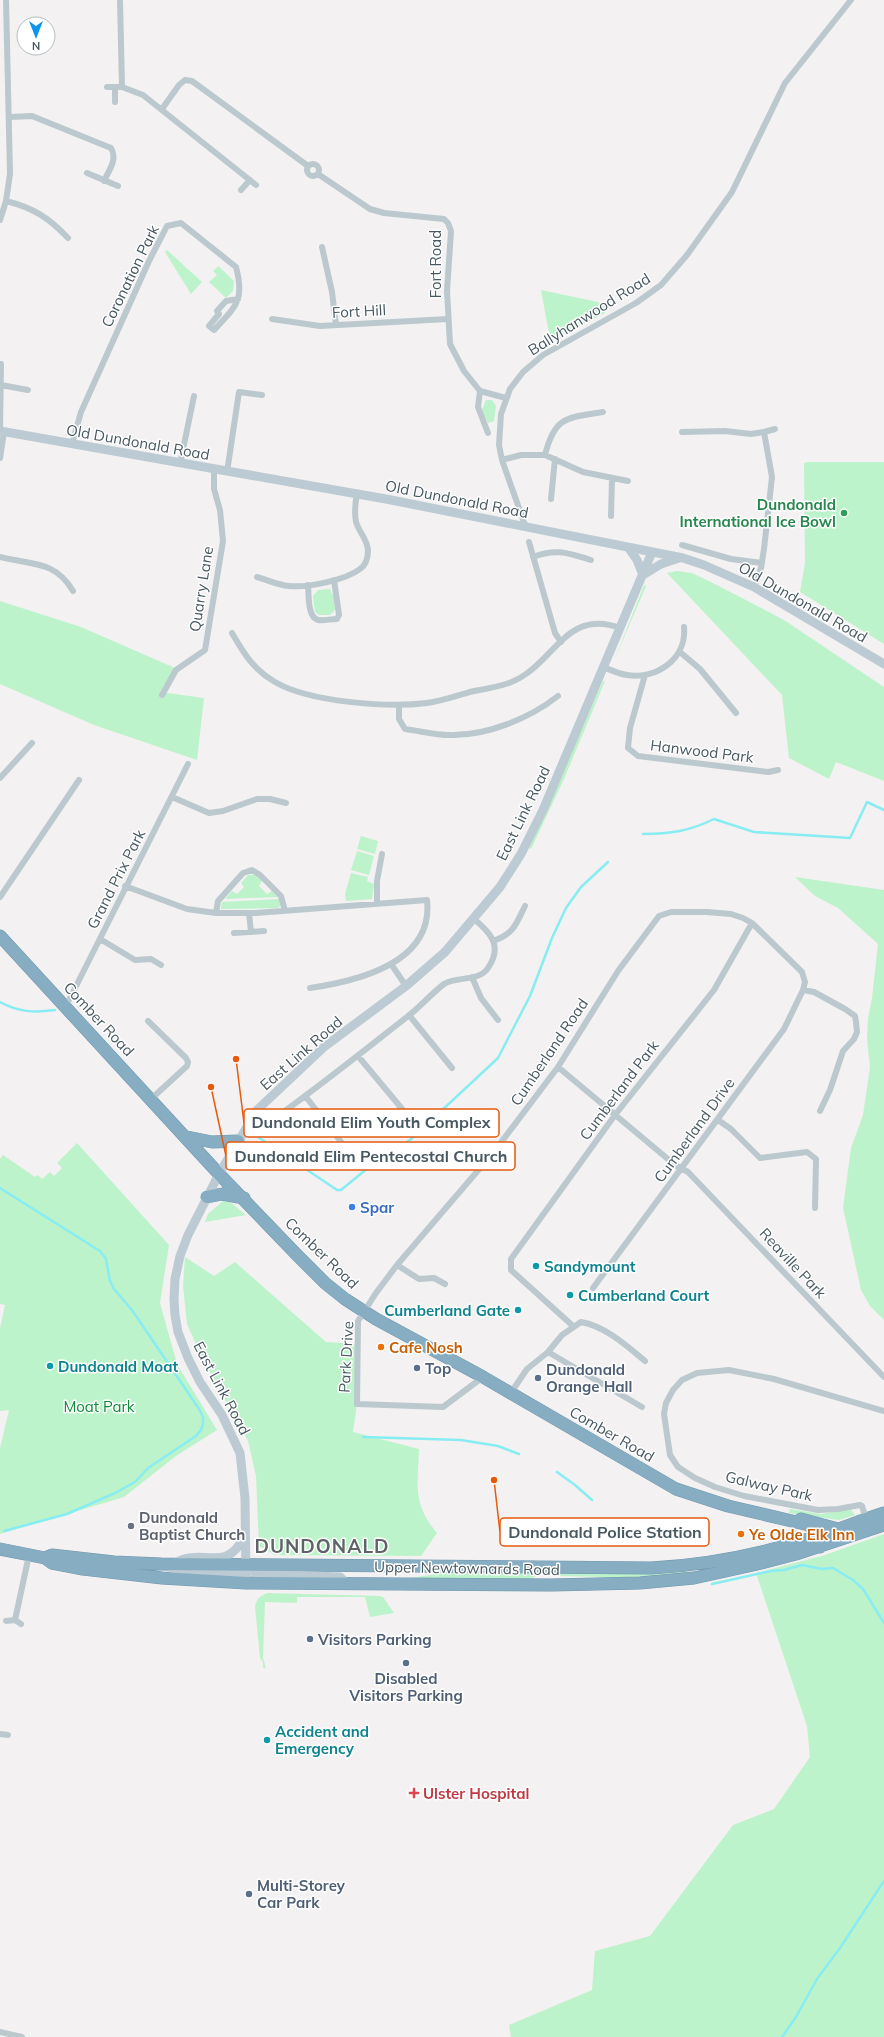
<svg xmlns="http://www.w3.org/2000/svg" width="884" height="2037" font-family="Mulish,sans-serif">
	<rect width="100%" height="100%" fill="#f3f1f1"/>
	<path fill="#bdf3ca" d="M 167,250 L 202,282 L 191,294 L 165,252 Z
		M 218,266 L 234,281 L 233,291 L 226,298 L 209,282 L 217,275 L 213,271 Z
		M 541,290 L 598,302 L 605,307 L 605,313 L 552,340 L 548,328 Z
		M 486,400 L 492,400 L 496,406 L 494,421 L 488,423 L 482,410 Z
		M 808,462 L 884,462 L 884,644 L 800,592 L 805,563 L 804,463 Z
		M 677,571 L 692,573 L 711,582 L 784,620 L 884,687 L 884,781 L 836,762 L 829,779 L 789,758 L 782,695 L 667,573 Z
		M 644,585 L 646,586 L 614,661 Z
		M 330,589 L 332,594 L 334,594 L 335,610 L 330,615 L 319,615 L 315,612 L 313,596 L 318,590 Z
		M 0,601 L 81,627 L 175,668 L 160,692 L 204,698 L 197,760 L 94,725 L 0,684 Z
		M 603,681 L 605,681 L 564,779 L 531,849 L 529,848 Z
		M 361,836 L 378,841 L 375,854 L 357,849 Z
		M 357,851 L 374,856 L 369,875 L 351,870 Z
		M 351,873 L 368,877 L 367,881 L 374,884 L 372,899 L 346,901 L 345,894 Z
		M 248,875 L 257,875 L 262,881 L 259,886 L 267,894 L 272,891 L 278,897 L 225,899 L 232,891 L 237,894 L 244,887 L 241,883 Z
		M 795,877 L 884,890 L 884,1320 L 870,1306 L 861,1290 L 843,1208 L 851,1148 L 863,1115 L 870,1067 L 867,1039 L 868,1018 L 872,998 L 878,944 L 838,908 L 815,896 Z
		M 280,899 L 281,905 L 278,908 L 221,909 L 222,902 Z
		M 77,1143 L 169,1245 L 160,1303 L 177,1364 L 217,1430 L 176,1456 L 124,1497 L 0,1534 L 0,1448 L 9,1410 L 0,1411 L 0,1328 L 5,1305 L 0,1304 L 0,1159 L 3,1155 L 35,1177 L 38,1175 L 42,1179 L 50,1172 L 54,1176 L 62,1168 L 57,1163 Z
		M 223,1201 L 230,1202 L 246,1215 L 205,1222 L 208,1214 Z
		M 185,1257 L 214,1276 L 235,1262 L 326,1342 L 357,1344 L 357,1404 L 353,1432 L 419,1449 C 418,1486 412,1503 437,1533 L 421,1556 L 275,1555 L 259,1546 L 256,1476 L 248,1441 L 201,1356 L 187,1324 L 183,1286 Z
		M 790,1509 L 821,1514 L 850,1509 L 855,1515 L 839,1520 L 789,1513 Z
		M 884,1534 L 884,2037 L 511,2037 L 509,2025 L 592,1990 L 595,1951 L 650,1936 L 733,1825 L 774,1809 L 810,1757 L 807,1726 L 756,1573 L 825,1555 Z
		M 687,1571 L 687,1574 L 628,1580 L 602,1577 L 561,1576 L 558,1573 L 663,1573 Z
		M 450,1572 L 538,1573 L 539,1573 L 531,1580 L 410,1578 Z
		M 268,1593 L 379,1596 L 383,1597 L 394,1613 L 370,1617 L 365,1597 L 297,1597 L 297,1603 L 265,1602 L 263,1658 L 266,1668 L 263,1668 L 263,1662 L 260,1658 L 255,1607 C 257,1598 259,1596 268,1593 Z"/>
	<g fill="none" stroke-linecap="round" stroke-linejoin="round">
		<path stroke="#88edf2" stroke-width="2.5" d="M 643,834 C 670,834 690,831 714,819 L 754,832 L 850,838 L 867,802 L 884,810
			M 0,1002 C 19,1012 34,1013 55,1010
			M 258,1137 L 337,1190 L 341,1190 L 363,1172 L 410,1140 L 498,1058 L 530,996 L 552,938 L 566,908 L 581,887 L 608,862
			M 0,1188 L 100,1251 L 106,1259 L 110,1281 L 114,1289 L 132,1310 L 199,1409 L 203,1417 L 203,1424 L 201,1430 L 196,1436 L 148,1468 L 135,1482 L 115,1493 L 67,1514 L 4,1531
			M 363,1437 L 461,1440 L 498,1446 L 519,1454
			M 557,1472 L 575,1485 L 592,1500
			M 712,1584 L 771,1571 L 784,1570 L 802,1565 L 822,1569 L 833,1568 L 853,1580 L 863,1589 L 884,1623
			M 782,2037 L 796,2017 L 817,1979 L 840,1948 L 884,1881"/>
		<defs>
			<path id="highway" d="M 0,936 L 219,1174 L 297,1255 L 325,1283 L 345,1299 L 376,1319 L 483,1377 L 676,1489 L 728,1506 L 809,1525 L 817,1536 L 820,1547
				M 187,1137 L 212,1142 L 238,1141
				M 207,1197 L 222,1194 L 244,1198
				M 801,1519 L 838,1529
				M 0,1549 L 45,1558 L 52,1555 L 114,1562 L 161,1564 L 651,1568 C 708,1565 763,1554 818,1536 C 840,1529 862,1520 884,1513
				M 45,1558 L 52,1563 L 83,1569 L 162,1578 L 246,1583 L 552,1585 L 640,1583 L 694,1578 L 753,1565 L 796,1554 L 884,1525"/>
		</defs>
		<use href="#highway" stroke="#7198ae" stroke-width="13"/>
		<path stroke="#bbc8ce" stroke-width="6" d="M 120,0 L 122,87
			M 107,87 L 122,87 L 143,95 L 256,185
			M 115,102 L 115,87
			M 162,109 L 179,85 L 185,80 L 192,81 L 308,166
			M 10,117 L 32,116 L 111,148 C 118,159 109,170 104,181
			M307 170a6 6 0 1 1 12 0a6 6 0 1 1-12 0Z
			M 87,173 L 118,186
			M 318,174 L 370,209 L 384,213 L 444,219 L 448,223 L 451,231 L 447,291 L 450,344 L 464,371 L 480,391 L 506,398
			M 241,190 L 250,180
			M 6,201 C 34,208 49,218 68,238
			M 0,220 L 6,201 L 10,174 L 6,0
			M 322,247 L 332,292 L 336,325
			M 272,319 L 320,326 L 448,319
			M 1,385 L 28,390
			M 480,391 L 478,407 L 488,433
			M 0,431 L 1,364
			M 682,432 L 725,431 L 751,434 L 764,432 L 772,477 L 764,549 L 761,568 L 754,587
			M 764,432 L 775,429
			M 72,444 L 81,412 L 149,261 L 167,226 L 181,223 L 236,267 C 245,301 236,306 214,330 L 209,326 L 219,314 L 217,311 L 226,301 L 238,299
			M 545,455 C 555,415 568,418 603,412
			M 0,458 L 4,432
			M 502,460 L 521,455 L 545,455 L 583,472 L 628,481
			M 180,464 L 194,396
			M 227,472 L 239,392 L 262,395
			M 551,499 L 555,459
			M 611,516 L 612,479
			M 526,528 L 502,460 L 499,445 L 501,414 L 510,389 L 523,372 L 543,355 L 636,303 L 661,285 L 687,255 L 732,192 L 785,83 L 851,0
			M 529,542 L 555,633 L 561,642
			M 682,545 L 731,559 L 762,563
			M 0,557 C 31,565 55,560 73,591
			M 533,557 C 556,548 568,553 591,560
			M 257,577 C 268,580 277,585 289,586 C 307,588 346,580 360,569 C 366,565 368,557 368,550 C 367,539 359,532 356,522 C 354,512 355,504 357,494
			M 308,585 C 309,594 307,617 318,620 C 323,621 331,619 337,619 L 339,615 L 334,580
			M 232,633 C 244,654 254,670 275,682 C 309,702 388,708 427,703 C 443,701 458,695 474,691 C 485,689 498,687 509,683 C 554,667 564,607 620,628
			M 680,652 L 700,669 L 736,713
			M 603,667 C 611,670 619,674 627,675 C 656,680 687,659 684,627
			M 645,675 L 630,728 L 628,748 L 638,756 L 768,772 L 778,770
			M 162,695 L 176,670 L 205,650 L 223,541 L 220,510 L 214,489 L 214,470
			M 399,705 L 399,719 L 405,729 C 420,731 435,735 450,735 C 487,736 530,718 558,696
			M 0,778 L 32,743
			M 172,797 L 209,813 L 223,811 L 257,799 L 270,799 L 286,803
			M 125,886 L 187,909 L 216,913 L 256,913 L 427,900 C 434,963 358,981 310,988
			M 0,897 L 79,780
			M 377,902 L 377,881 L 382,854
			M 216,913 L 218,901 L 243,873 L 252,870 L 260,875 L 281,896 L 285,911
			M 249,913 L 251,932
			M 234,933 L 264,931
			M 100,939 L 135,960 L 151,959 L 161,965
			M 493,941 C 514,934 516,924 525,906
			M 391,964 L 406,986
			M 472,977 L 481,998 L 498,1020
			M 803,990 L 814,992 L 845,1009 L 855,1016 L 856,1022 L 857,1032 L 854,1039 L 843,1051 L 830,1090 L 820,1111
			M 66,1006 L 188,764
			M 409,1015 L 452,1068
			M 148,1021 L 186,1058 L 188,1062 L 187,1066 L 151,1099
			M 358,1056 L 408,1116
			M 558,1067 L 675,1165 L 688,1172 L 884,1377
			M 306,1097 L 356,1161
			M 718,1120 L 731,1129 L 760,1158 L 807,1152 L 816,1159 L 815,1208
			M 267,1124 C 315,1090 361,1053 407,1017 C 420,1007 431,994 444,984 C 457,976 479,982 488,968 C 503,946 491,933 474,919
			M 397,1265 L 419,1279 L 434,1278 L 445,1284
			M 573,1326 L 511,1270 L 511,1259 L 615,1115 L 714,990 L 752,923 L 802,972 L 805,982 L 803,990 L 784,1029 L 593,1288
			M 548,1352 L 642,1407
			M 483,1377 L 443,1407 L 357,1404 L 358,1321 L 376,1293 L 397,1265 L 493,1153 L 558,1067 L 618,971 L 659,916 L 671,912 L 707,912 L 731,914 L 743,918 L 752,923
			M 510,1394 L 527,1369 L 548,1352 L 562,1335 L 581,1322 C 605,1326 627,1346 645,1361
			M 866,1519 L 862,1506 L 860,1505 L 838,1509 L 818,1510 L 744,1496 L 715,1487 L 695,1478 L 678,1467 L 670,1455 L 664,1414 L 666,1403 L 673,1390 L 682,1380 L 697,1373 L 729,1370 L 774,1379 L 884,1411
			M 15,1620 L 29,1555
			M 6,1621 L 15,1620 L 21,1624
			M 0,1734 L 8,1735
			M 0,2032 L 22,2037"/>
		<path stroke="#bccbd3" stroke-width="9" d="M 0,431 L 386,499 L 683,558 L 704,565 L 754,587 L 884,664
			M 628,547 L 637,560 L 643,575 L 661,564 L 679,558
			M 175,1563 C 202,1547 226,1574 244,1537
			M 247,1568 L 254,1572 L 264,1574 L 340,1577 L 346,1583
			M 173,1570 L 239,1573 L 246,1577
			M 246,1583 L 245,1498 L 240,1453 L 222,1415 L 200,1382 L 188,1358 L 178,1332 L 175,1315 L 174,1299 L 175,1279 L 180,1256 L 188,1235 L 219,1174 L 257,1110 L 324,1047 L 406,986 L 445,952 L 500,887 L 521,854 L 543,810 L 652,552"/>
		<use href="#highway" stroke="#86adc2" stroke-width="12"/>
	</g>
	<circle fill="#2e9e5b" stroke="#fff" stroke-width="1.5" cx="844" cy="513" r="4"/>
	<circle fill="#3f7fe0" stroke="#fff" stroke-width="1.5" cx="352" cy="1207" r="4"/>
	<g fill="#0f9aa8" stroke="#fff" stroke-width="1.5">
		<circle cx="536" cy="1266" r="4"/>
		<circle cx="570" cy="1295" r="4"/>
		<circle cx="518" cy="1310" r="4"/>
		<circle cx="50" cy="1366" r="4"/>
		<circle cx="267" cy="1740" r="4"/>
	</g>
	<g fill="#e8710a" stroke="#fff" stroke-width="1.5">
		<circle cx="381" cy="1347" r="4"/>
		<circle cx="741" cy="1534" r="4"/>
	</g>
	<g fill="#5c6f8a" stroke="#fff" stroke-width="1.5">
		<circle cx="417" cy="1368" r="4"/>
		<circle cx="538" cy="1378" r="4"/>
		<circle cx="310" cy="1639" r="4"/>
		<circle cx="406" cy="1663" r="4"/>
		<circle cx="249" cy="1894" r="4"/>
	</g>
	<circle fill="#6b7280" stroke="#fff" stroke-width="1.5" cx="131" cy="1526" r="4"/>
	<path fill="#e0444e" stroke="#fff" stroke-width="1.5" d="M412 1787h4v4h4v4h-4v4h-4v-4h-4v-4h4z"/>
	<g text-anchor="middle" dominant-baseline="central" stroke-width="3" stroke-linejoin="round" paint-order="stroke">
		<g font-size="15" fill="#475860" stroke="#fff">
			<text transform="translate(435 264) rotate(-90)">Fort Road</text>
			<text transform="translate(130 276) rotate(-64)">Coronation Park</text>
			<text transform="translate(359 311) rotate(-3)">Fort Hill</text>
			<text transform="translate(589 314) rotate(-32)">Ballyhanwood Road</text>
			<text transform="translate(138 442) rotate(10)">Old Dundonald Road</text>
			<text transform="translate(457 499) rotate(11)">Old Dundonald Road</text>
			<text transform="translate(201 589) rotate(-81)">Quarry Lane</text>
			<text transform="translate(803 602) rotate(30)">Old Dundonald Road</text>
			<text transform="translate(702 751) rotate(7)">Hanwood Park</text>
			<text transform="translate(523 813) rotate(-64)">East Link Road</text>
			<text transform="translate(116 879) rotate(-63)">Grand Prix Park</text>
			<text transform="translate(99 1019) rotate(47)">Comber Road</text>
			<text transform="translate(549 1052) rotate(-56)">Cumberland Road</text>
			<text transform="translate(301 1053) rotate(-41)">East Link Road</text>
			<text transform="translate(619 1090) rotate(-53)">Cumberland Park</text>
			<text transform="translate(694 1130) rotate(-54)">Cumberland Drive</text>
			<text transform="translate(322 1253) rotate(44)">Comber Road</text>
			<text transform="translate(793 1263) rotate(47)">Reaville Park</text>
			<text transform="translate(346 1357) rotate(-87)">Park Drive</text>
			<text transform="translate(222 1388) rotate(62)">East Link Road</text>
			<text transform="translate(612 1434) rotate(30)">Comber Road</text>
			<text transform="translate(769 1486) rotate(13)">Galway Park</text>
			<text transform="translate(467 1568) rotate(1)">Upper Newtownards Road</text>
		</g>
		<g font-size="15" font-weight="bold" fill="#27864d" stroke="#fff" text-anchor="end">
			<text x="836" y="504">Dundonald<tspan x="836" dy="17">International Ice Bowl</tspan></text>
		</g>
		<g font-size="15" font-weight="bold" fill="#366cbe" stroke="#fff" text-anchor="start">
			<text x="360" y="1207">Spar</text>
		</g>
		<g font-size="15" font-weight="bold" fill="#0d838f" stroke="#fff" text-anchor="start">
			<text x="544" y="1266">Sandymount</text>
			<text x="578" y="1295">Cumberland Court</text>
			<text x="510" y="1310" text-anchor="end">Cumberland Gate</text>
			<text x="58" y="1366">Dundonald Moat</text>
			<text x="275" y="1731">Accident and<tspan x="275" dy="17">Emergency</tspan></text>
		</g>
		<g font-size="15" font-weight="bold" fill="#c56008" stroke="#fff" text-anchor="start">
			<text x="389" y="1347">Cafe Nosh</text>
			<text x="749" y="1534">Ye Olde Elk Inn</text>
		</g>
		<g font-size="15" font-weight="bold" fill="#4e5e75" stroke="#fff" text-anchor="start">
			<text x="425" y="1368">Top</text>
			<text x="546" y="1369">Dundonald<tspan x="546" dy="17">Orange Hall</tspan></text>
			<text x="318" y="1639">Visitors Parking</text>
			<text x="406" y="1678" text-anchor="middle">Disabled<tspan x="406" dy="17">Visitors Parking</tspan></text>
			<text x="257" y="1885">Multi-Storey<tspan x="257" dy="17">Car Park</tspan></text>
		</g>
		<g font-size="15" fill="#11883a" stroke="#fff">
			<text x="99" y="1406">Moat Park</text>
		</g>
		<g font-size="15" font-weight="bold" fill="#5b616d" stroke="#fff" text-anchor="start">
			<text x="139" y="1517">Dundonald<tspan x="139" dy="17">Baptist Church</tspan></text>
		</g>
		<g font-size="15" font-weight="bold" fill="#be3a42" stroke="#fff" text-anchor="start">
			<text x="423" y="1793">Ulster Hospital</text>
		</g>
		<g font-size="19" font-weight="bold" letter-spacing="1" fill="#5d6366" stroke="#fff">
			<text x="322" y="1546">DUNDONALD</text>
		</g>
	</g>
	<path fill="none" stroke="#e8590c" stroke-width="1.5" d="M236 1059L244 1123M211 1087L226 1156M494 1480L500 1532"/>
	<g fill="#e8590c" stroke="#fff" stroke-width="1.5">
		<circle cx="236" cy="1059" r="4"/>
		<circle cx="211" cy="1087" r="4"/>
		<circle cx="494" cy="1480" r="4"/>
	</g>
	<g fill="#fff" stroke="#e8590c" stroke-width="1.5">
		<rect x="244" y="1109" width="255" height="28" rx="4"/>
		<rect x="226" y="1142" width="289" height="28" rx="4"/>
		<rect x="500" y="1518" width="209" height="28" rx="4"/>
	</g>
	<g font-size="16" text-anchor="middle" font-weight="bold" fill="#475860">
		<text x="371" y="1128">Dundonald Elim Youth Complex</text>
		<text x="371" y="1162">Dundonald Elim Pentecostal Church</text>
		<text x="605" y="1538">Dundonald Police Station</text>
	</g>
	<g transform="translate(36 36) rotate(180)"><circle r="19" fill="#ffffff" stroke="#b5bcbf"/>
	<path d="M0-3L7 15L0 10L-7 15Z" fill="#0d94f1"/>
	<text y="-6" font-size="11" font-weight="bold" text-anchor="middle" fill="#475860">N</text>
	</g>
</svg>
